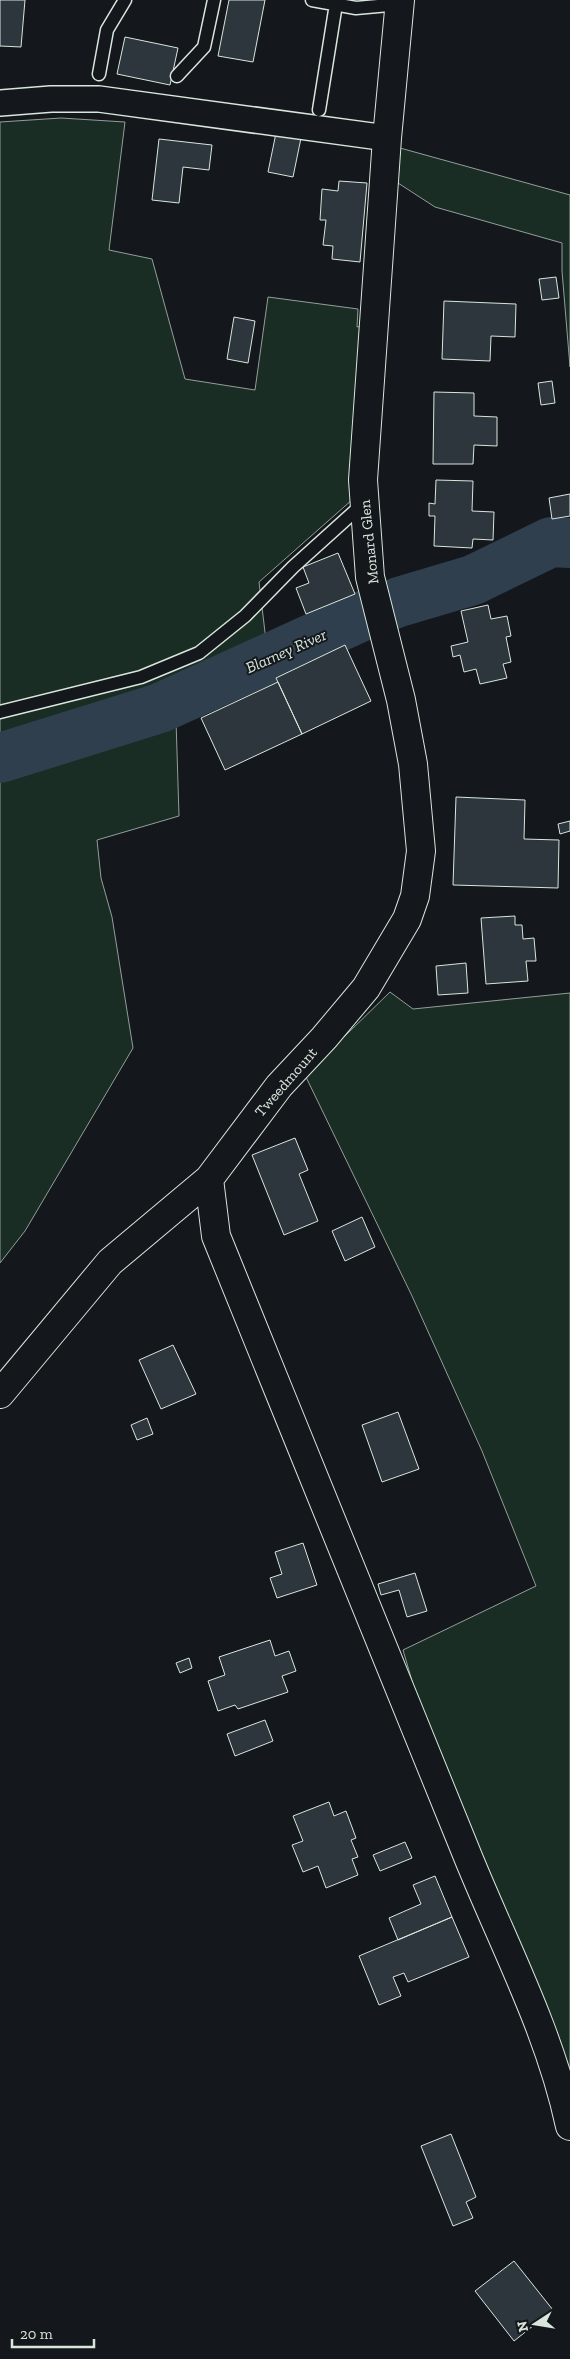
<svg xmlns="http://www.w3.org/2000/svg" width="570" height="2359" font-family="'Zilla Slab',serif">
	<rect width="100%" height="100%" fill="#14181c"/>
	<path fill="#1a2d24" stroke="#939e99" d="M 61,118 L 125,122 L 109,250 L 152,259 L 185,379 L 255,390 L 268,297 L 358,309 L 357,327 L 361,326 L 353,499 L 259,582 L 270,674 L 176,720 L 179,816 L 97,840 L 101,878 L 112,917 L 133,1048 L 25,1231 L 0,1263 L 0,122 Z
		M 400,148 L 570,195 L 570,367 L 562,271 L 562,243 L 435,207 L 398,183 Z
		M 390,992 L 413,1009 L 570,993 L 570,2133 L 450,1811 L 403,1650 L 536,1586 L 482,1451 L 412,1296 L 305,1075 Z"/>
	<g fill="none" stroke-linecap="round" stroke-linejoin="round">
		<path stroke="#2f3f4d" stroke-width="50" d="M 0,758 L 160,708 L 360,617 L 399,602 L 473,580 L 551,542 L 570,543"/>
	</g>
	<path fill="#2c363c" stroke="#d8e6dc" d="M 0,0 L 25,0 L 21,47 L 0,46 Z
		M 229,0 L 265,0 L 253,62 L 218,56 Z
		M 125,37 L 178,48 L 170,85 L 117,74 Z
		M 276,133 L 301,138 L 293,177 L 268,172 Z
		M 159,139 L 212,145 L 209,170 L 183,167 L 179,203 L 152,200 Z
		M 339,181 L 367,183 L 360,262 L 332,259 L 333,246 L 323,245 L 326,220 L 320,220 L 322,189 L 338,191 Z
		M 556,277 L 559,298 L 542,300 L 539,279 Z
		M 444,301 L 516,304 L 515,337 L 491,336 L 490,361 L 442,359 Z
		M 234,317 L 255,321 L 248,363 L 227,359 Z
		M 552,381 L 555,403 L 541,405 L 538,383 Z
		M 434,392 L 474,393 L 474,416 L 497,417 L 497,446 L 474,445 L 473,464 L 433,464 Z
		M 436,480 L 473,481 L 472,511 L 494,512 L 493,540 L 473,539 L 472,548 L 434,546 L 435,516 L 429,516 L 429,503 L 435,504 Z
		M 570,494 L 570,516 L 552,519 L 549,498 Z
		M 338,553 L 355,594 L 306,614 L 296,588 L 309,583 L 303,567 Z
		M 488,605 L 491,619 L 507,616 L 511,636 L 506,637 L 511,662 L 503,664 L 507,678 L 480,684 L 476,669 L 464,672 L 460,655 L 453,657 L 451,646 L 468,642 L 461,611 Z
		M 345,645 L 371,701 L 302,734 L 276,678 Z
		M 278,682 L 302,734 L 225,770 L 201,718 Z
		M 456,797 L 525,800 L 524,839 L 559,840 L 558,888 L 453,885 Z
		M 570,821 L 570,831 L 560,834 L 558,824 Z
		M 515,916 L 515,925 L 522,925 L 523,939 L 534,938 L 536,961 L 526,961 L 528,981 L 486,984 L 481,918 Z
		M 466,963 L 468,993 L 438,995 L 436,966 Z
		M 295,1138 L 308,1170 L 299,1174 L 318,1221 L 284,1235 L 252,1155 Z
		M 362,1217 L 375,1247 L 345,1261 L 332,1231 Z
		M 173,1345 L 196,1394 L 161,1409 L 139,1360 Z
		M 398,1412 L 419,1469 L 382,1482 L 362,1425 Z
		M 147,1418 L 153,1434 L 137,1440 L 131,1425 Z
		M 303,1543 L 317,1585 L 277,1598 L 270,1578 L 282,1574 L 275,1552 Z
		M 415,1573 L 427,1611 L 407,1617 L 399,1590 L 381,1595 L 378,1584 Z
		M 270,1640 L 275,1656 L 289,1651 L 296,1671 L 282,1676 L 288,1692 L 238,1709 L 235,1705 L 218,1711 L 208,1681 L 225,1675 L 219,1657 Z
		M 189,1658 L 192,1668 L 180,1673 L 176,1663 Z
		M 265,1720 L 273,1741 L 235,1756 L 227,1734 Z
		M 329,1802 L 334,1816 L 346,1811 L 356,1838 L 351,1840 L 358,1857 L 352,1859 L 358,1875 L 326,1888 L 318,1866 L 303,1872 L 292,1845 L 303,1841 L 293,1816 Z
		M 405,1842 L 412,1858 L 380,1871 L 373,1855 Z
		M 435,1876 L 452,1917 L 398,1940 L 389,1918 L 421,1904 L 413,1885 Z
		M 452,1917 L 469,1957 L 408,1982 L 404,1973 L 393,1977 L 401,1996 L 379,2005 L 359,1956 Z
		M 451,2134 L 476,2197 L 466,2202 L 473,2218 L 453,2226 L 421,2146 Z
		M 514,2261 L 553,2310 L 514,2341 L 475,2291 Z"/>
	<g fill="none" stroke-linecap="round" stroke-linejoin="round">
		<defs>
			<path id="service" d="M 312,0 L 356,8 L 400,4
				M 99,74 L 107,30 L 125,0
				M 177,76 L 204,47 L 214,0
				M 319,110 L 336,4
				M 0,712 L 141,677 L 199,653 L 245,616 L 293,567 L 364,503"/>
			<path id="minor" d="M 0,103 L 51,99 L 99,99 L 387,138"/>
			<path id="tertiary" d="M 209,1179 L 216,1236 C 298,1440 383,1643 464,1847 C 501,1940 549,2028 570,2126
				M 0,1394 L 110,1262 L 209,1179 L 279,1086 L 324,1038 L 366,988 L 407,919 L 415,896 L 421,851 L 413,764 L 401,700 L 370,577 L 363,480 L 387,138 L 400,0"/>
		</defs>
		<use href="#service" stroke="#d8e6dc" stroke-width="15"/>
		<use href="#minor" stroke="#d8e6dc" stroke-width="28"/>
		<use href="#tertiary" stroke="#d8e6dc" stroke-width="30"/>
		<use href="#service" stroke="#14181c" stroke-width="12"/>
		<use href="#minor" stroke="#14181c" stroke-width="25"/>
		<use href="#tertiary" stroke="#14181c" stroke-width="28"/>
	</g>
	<g text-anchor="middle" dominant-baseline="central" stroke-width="4" stroke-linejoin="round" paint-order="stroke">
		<g font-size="15" fill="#d8e6dc" stroke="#14181c">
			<text transform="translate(369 542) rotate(-96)">Monard Glen</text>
			<text transform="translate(286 1082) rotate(-49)">Tweedmount</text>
		</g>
		<g font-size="16" font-style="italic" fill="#d8e6dc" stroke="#14181c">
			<text transform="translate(286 651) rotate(-24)">Blarney River</text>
		</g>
	</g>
	<g transform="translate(535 2324) rotate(258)" stroke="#14181c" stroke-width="4" paint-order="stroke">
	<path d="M0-4L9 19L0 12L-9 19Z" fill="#d8e6dc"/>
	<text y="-8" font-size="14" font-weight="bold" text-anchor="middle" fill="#d8e6dc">N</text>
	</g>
	<path d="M12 2339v8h82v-8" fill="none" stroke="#d8e6dc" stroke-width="2.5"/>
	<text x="20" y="2339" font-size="15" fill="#d8e6dc" stroke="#14181c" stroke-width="4" paint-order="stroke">20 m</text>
</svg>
